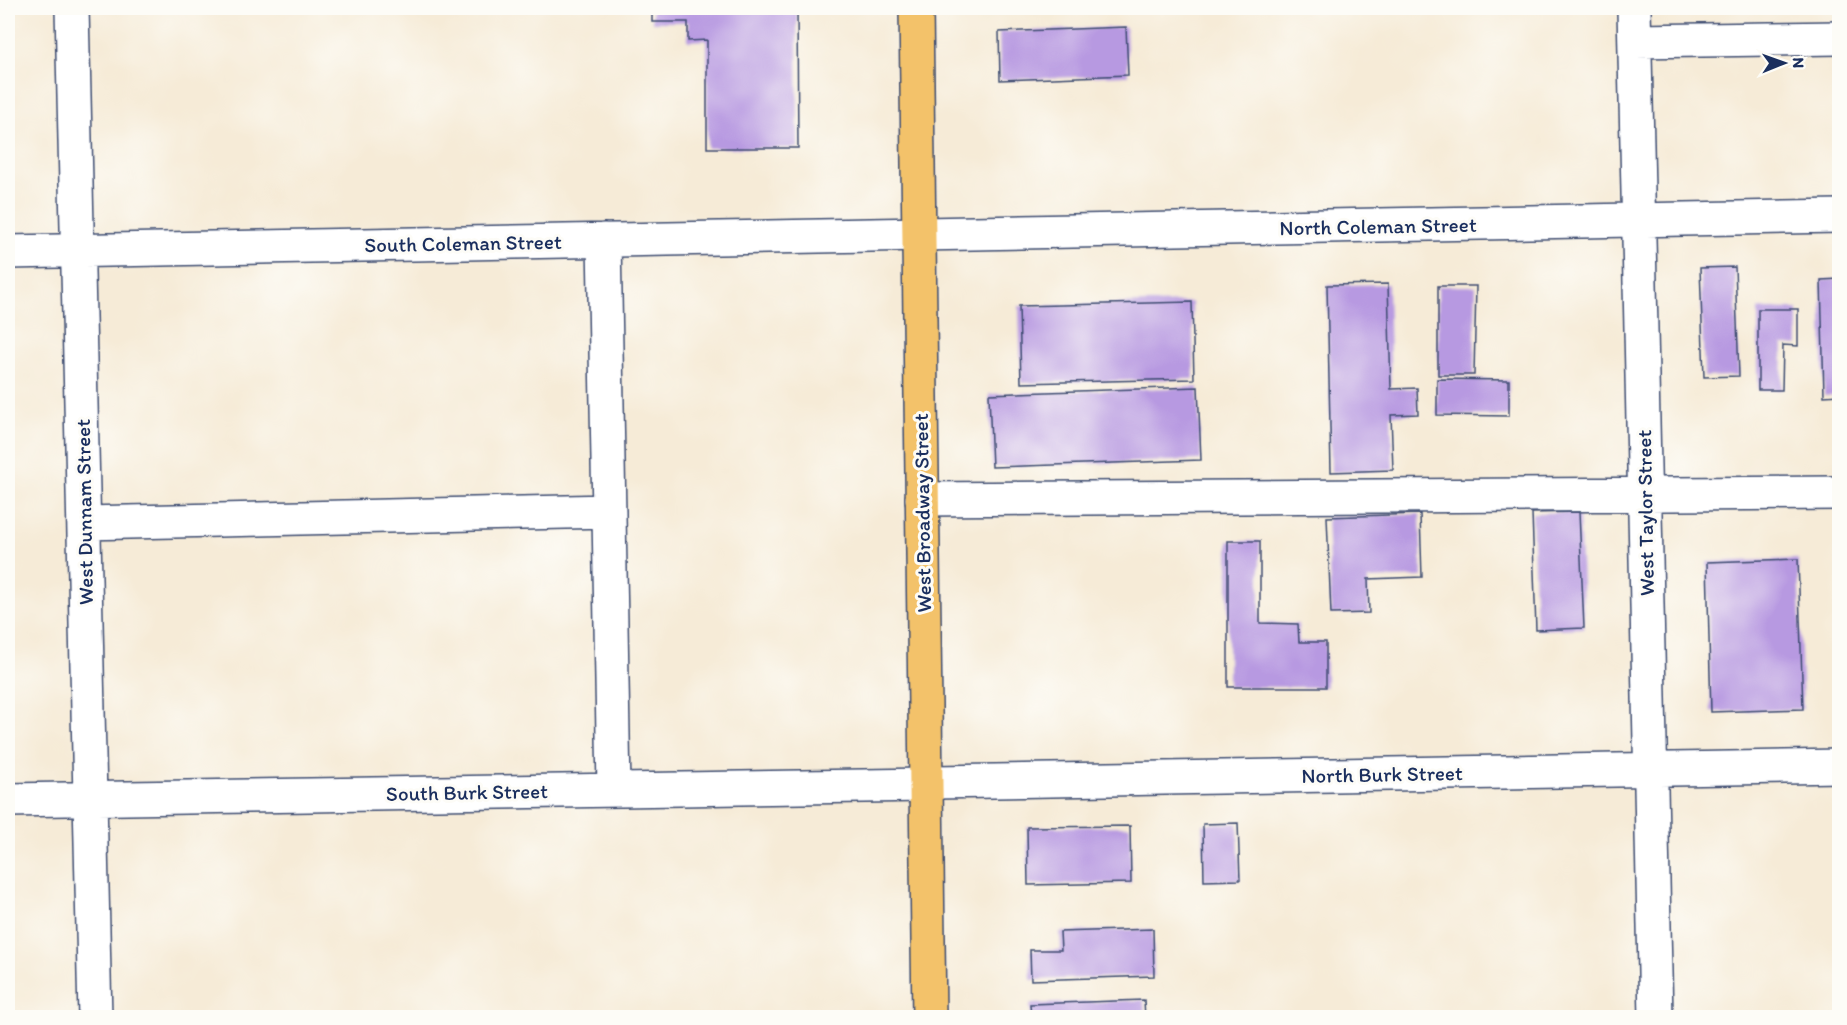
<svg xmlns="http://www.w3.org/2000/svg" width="1847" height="1025" font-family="Itim,sans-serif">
	<rect width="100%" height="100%" fill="#fdfcf7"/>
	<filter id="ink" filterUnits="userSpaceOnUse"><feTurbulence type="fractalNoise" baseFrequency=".0167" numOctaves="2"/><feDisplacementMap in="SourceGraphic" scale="12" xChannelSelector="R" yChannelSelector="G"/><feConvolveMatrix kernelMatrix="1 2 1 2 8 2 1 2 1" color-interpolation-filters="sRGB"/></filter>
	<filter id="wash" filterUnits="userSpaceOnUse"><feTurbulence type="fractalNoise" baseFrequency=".008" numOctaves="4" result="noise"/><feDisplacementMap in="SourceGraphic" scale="24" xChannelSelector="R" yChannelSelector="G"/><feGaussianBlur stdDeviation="1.35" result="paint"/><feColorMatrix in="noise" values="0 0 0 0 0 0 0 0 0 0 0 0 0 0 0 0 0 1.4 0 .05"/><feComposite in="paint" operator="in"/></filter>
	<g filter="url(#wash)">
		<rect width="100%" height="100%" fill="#f6ebd7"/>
		<g id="blocks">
			<path fill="#b799e1" d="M 652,8 L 797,8 L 798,148 L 707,148 L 707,40 L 688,41 L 688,22 L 652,22 Z
				M 1126,27 L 1128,75 L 1000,80 L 999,32 Z
				M 1735,267 L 1739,376 L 1704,377 L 1700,268 Z
				M 1840,279 L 1840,395 L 1824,396 L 1821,280 Z
				M 1388,284 L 1391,389 L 1417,388 L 1418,414 L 1391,415 L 1393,470 L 1331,472 L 1327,285 Z
				M 1438,286 L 1476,286 L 1474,375 L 1438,375 Z
				M 1192,302 L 1194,379 L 1021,383 L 1019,306 Z
				M 1758,309 L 1798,309 L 1798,346 L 1783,345 L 1782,390 L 1758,390 Z
				M 1437,379 L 1509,380 L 1509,416 L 1437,415 Z
				M 1198,387 L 1201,460 L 992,467 L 989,394 Z
				M 1579,512 L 1584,628 L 1536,630 L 1532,513 Z
				M 1420,514 L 1422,577 L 1368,579 L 1369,613 L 1331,614 L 1327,517 Z
				M 1228,541 L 1260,541 L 1260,623 L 1298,624 L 1299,642 L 1326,642 L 1326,687 L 1228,687 Z
				M 1798,559 L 1803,709 L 1711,712 L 1707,562 Z
				M 1238,823 L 1240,880 L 1204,881 L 1203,824 Z
				M 1130,826 L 1131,883 L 1028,885 L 1027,827 Z
				M 1153,929 L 1154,976 L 1031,980 L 1030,950 L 1061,950 L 1060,932 Z
				M 1144,1000 L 1145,1018 L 1031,1018 L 1030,1004 Z"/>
		</g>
	</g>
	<g filter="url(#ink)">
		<use href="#blocks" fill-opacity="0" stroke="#3c4b70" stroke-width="1.5"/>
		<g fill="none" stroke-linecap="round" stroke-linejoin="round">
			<defs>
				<path id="minor" d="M 72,8 L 95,1018
					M 1634,8 L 1656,1018
					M 1635,41 L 1840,38
					M 604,240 L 614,790
					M 8,252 L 1840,216
					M 922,499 L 1840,493
					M 84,523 L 609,511
					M 8,800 L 926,785 L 935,782 L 1840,766"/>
				<path id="major" d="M 916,8 L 929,1018"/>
			</defs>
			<use href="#minor" stroke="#3c4b70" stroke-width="36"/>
			<use href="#major" stroke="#3c4b70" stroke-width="36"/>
			<use href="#minor" stroke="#fff" stroke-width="33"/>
			<use href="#major" stroke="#f3c26a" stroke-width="33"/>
		</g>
	</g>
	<g text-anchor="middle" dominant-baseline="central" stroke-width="6" stroke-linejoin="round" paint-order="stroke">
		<g font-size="21" fill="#1b2f5e" stroke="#fdfcf7">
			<text transform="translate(1378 226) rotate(-1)">North Coleman Street</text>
			<text transform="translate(463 243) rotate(-1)">South Coleman Street</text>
			<text transform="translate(84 512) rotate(-91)">West Dunnam Street</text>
			<text transform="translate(922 513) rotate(-91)">West Broadway Street</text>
			<text transform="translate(1645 513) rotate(-91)">West Taylor Street</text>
			<text transform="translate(1382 774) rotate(-1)">North Burk Street</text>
			<text transform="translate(467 792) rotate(-1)">South Burk Street</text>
		</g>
	</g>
	<rect width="1847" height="1025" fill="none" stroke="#fdfcf7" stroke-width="30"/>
	<g transform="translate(1784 63) rotate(89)" stroke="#fdfcf7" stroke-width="4.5" paint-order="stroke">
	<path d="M0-4.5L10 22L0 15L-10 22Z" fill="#1b2f5e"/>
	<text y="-9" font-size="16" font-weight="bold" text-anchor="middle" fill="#1b2f5e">N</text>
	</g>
</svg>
